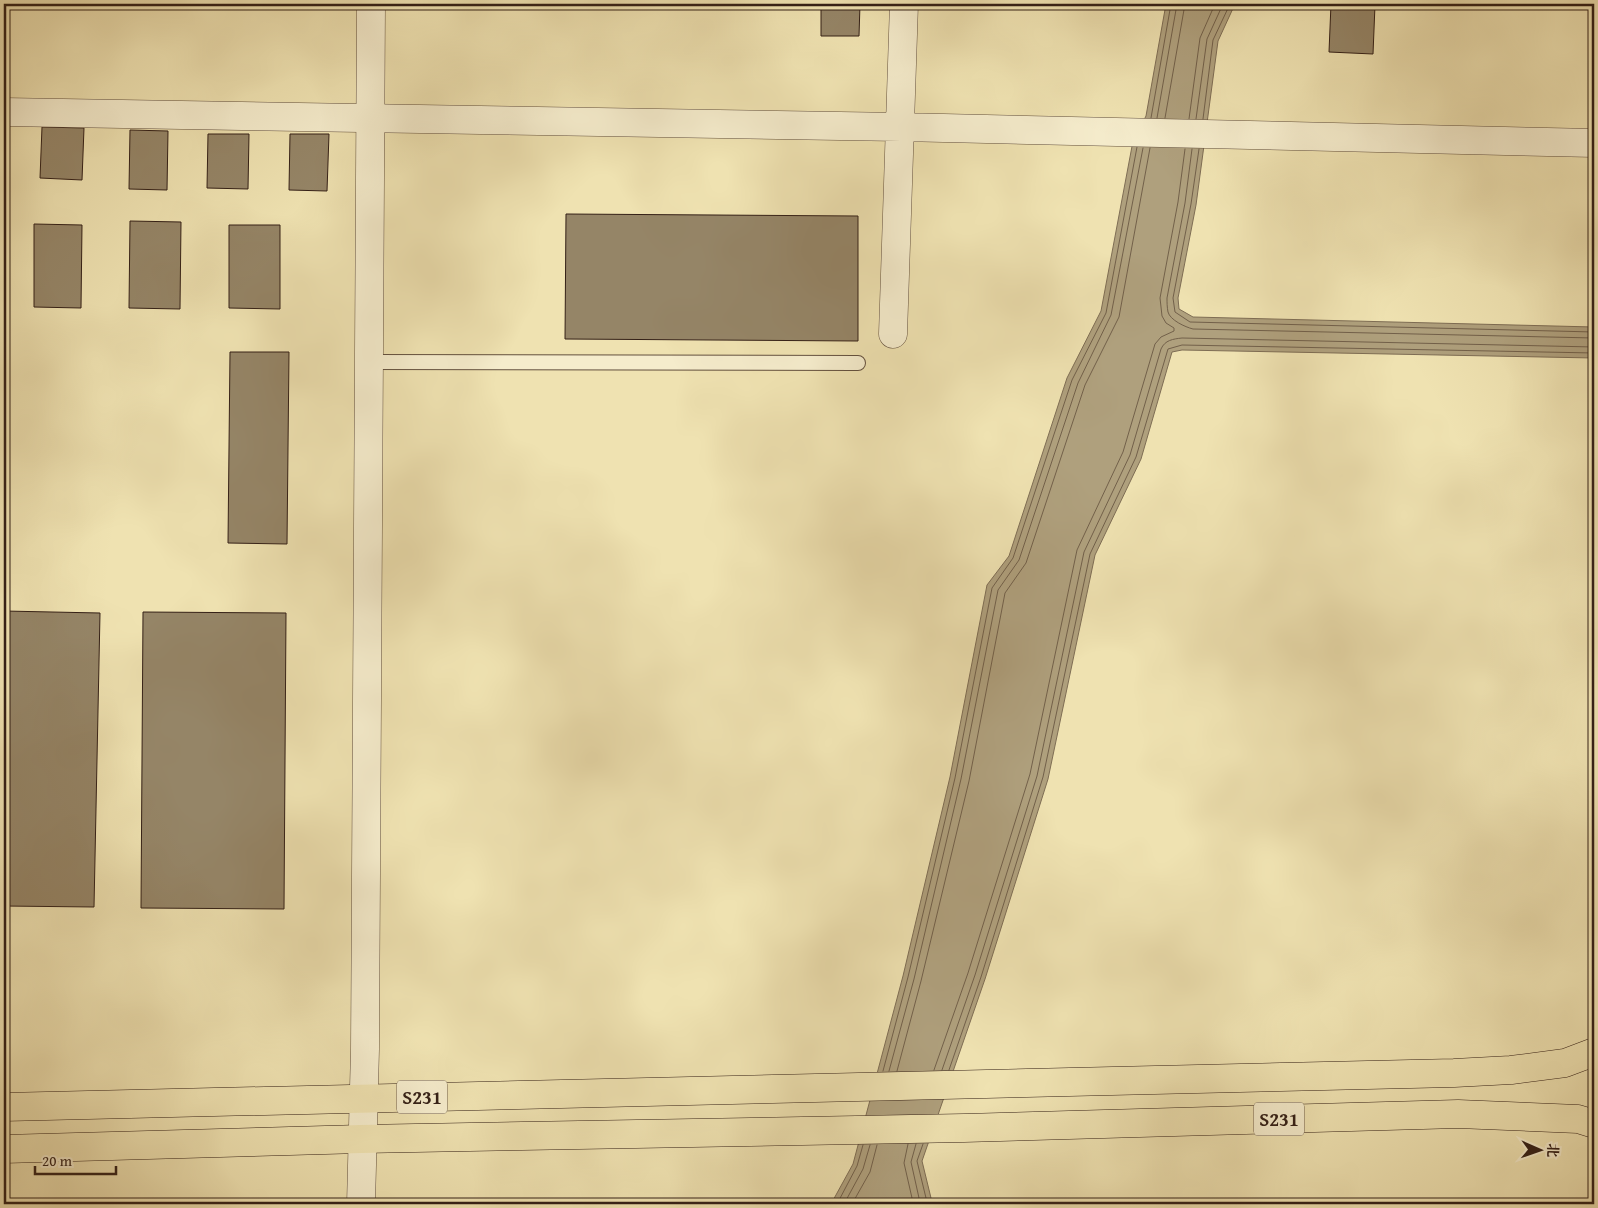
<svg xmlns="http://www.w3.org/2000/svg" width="1598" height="1208" font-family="'Gentium Book Plus','Noto Serif SC',serif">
	<rect width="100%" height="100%" fill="#efe2b1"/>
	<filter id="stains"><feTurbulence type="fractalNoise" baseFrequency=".004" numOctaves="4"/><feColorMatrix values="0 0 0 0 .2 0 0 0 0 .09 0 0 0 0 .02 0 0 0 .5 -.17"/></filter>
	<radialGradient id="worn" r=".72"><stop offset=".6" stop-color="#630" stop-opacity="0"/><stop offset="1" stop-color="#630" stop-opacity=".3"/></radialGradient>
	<path fill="#afa07d" stroke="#7e6d54" d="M 1166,4 L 1235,4 L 1218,41 L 1196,205 L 1178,298 L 1179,309 L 1193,317 L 1594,327 L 1594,358 L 1182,350 L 1172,352 L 1141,459 L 1095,555 L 1048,779 L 985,979 L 922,1161 L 931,1198 L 930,1204 L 831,1204 L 853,1164 L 903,976 L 950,777 L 987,585 L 1009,556 L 1067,378 L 1101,311 L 1133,141 L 1146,116 Z"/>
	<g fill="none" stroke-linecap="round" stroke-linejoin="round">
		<path stroke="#72604a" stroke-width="1" d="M 1151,118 L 1171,4
			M 1157,118 L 1177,4
			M 1165,118 L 1185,4
			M 1189,119 L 1200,38 L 1215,4
			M 1196,119 L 1207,39 L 1223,4
			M 1203,119 L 1213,40 L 1230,4
			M 1192,149 L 1185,203 L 1167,298 C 1167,302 1167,307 1168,312 C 1170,320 1185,327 1193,329 L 1594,338
			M 1199,149 L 1191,204 L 1173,298 L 1175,312 L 1190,322 L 1594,332
			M 934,1070 L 968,973 L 1030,774 L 1077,550 L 1123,452 L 1155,344 L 1161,337 L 1174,331 L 1174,328 L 1166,323 L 1162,316 L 1160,298 L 1178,202 L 1185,149
			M 942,1070 L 975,975 L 1037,776 L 1084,552 L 1130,455 L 1161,349 C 1165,340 1173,339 1182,338 L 1594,347
			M 949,1070 L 981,977 L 1043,777 L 1090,554 L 1136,457 L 1168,349 L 1182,345 L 1594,353
			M 883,1071 L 908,977 L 955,778 L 992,588 L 1013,558 L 1072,380 L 1106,313 L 1137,147
			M 889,1071 L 914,979 L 961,779 L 998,590 L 1019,560 L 1078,383 L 1111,315 L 1143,148
			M 897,1071 L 921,981 L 969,781 L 1005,593 L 1026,563 L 1085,385 L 1119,317 L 1150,148
			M 908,1144 L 904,1163 L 912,1198 L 911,1204
			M 916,1144 L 911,1162 L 919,1198 L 919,1204
			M 923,1144 L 917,1161 L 926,1198 L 925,1204
			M 837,1204 L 857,1166 L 863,1145
			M 844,1204 L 863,1169 L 870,1145
			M 852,1204 L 870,1172 L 877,1145"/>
	</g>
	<path fill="#958567" stroke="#342017" d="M 821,4 L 860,4 L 859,36 L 821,36 Z
		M 1331,4 L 1375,5 L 1373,54 L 1329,52 Z
		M 42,127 L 84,128 L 82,180 L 40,178 Z
		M 130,130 L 168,131 L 167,190 L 129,189 Z
		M 208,134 L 249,134 L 248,189 L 207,188 Z
		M 290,134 L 329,134 L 327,191 L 289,190 Z
		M 566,214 L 858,216 L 858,341 L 565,339 Z
		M 130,221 L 181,222 L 180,309 L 129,308 Z
		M 34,224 L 82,225 L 81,308 L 34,307 Z
		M 229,225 L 280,225 L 280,309 L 229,308 Z
		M 230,352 L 289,352 L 287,544 L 228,543 Z
		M 4,611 L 100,613 L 94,907 L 4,906 Z
		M 143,612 L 286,613 L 284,909 L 141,908 Z"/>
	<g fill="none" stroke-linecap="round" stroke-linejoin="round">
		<defs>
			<path id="service" d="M 369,362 L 858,363"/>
			<path id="minor" d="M 4,112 L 901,127 L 1594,143
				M 893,334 L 904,4"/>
			<path id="tertiary" d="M 361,1204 L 365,1049 L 371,4"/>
			<path id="primary" d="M 4,1107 L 1454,1073 L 1511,1070 L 1565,1063 L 1594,1052
				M 4,1149 L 361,1139 L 964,1128 L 1458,1114 L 1578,1119 L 1594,1124"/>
		</defs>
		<use href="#service" stroke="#63503e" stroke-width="16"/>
		<use href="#minor" stroke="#63503e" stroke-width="29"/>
		<use href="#tertiary" stroke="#63503e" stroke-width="29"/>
		<use href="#primary" stroke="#342017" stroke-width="29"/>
		<use href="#service" stroke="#f5eccc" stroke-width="14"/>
		<use href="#minor" stroke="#f5eccc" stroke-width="28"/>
		<use href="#tertiary" stroke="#f5eccc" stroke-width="28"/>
		<use href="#primary" stroke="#efe2b1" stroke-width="28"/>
	</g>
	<g text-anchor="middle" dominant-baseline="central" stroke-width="4.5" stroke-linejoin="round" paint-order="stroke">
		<g fill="#f5eccc" stroke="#6e5d4d" stroke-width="1">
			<rect x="397" y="1080.5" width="50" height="33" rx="4"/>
			<rect x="1254" y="1102.5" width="50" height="33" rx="4"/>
		</g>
		<g font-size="19" font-weight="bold" fill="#342017">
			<text x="422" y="1097">S231</text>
			<text x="1279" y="1119">S231</text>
		</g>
	</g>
	<rect width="1598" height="1208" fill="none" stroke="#efe2b1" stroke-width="20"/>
	<rect x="5" y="5" width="1588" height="1198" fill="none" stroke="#342017" stroke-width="2.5"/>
	<rect x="10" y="10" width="1578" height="1188" fill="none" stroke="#342017"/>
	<g transform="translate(1540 1150) rotate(92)" stroke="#f5eccc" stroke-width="4" paint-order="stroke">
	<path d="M0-4L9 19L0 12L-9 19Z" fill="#342017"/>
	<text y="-8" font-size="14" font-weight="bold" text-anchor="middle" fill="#342017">北</text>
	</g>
	<path d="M35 1166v8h81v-8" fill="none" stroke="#342017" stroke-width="2.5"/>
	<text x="42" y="1166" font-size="15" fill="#342017" stroke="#f5eccc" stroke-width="4" paint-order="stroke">20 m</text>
	<rect width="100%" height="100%" filter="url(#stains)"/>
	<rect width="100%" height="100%" fill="url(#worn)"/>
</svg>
